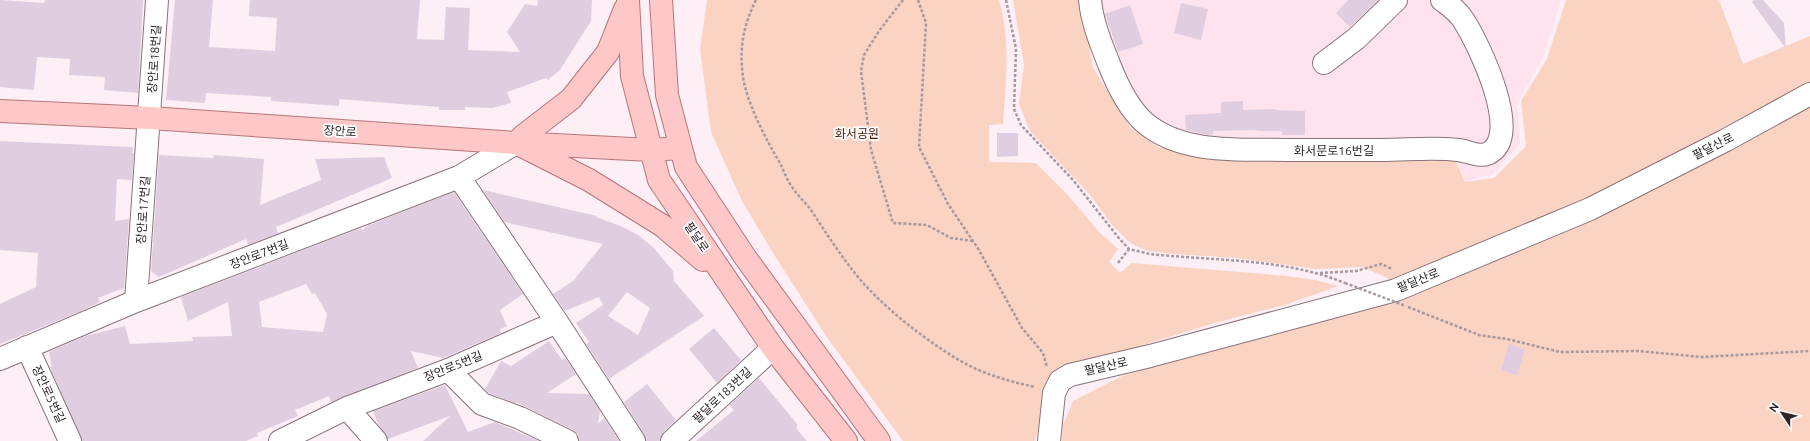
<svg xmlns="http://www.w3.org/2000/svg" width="1810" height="441" font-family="Ubuntu,'Noto Sans KR',sans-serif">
	<rect width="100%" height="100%" fill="#feeef5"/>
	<path fill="#fee3ee" d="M 1086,0 L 1561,0 L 1543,58 L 1517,103 L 1520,144 L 1493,174 L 1465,182 L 1455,155 L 1276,156 L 1131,121 L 1098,67 L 1089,27 Z"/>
	<path fill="#fbd3c2" d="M 707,0 L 999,0 C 1011,41 1006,82 1003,124 L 989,125 L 989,162 L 1036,163 L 1066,193 L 1100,233 L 1118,249 L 1109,262 L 1119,272 L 1123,271 L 1131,263 L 1286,276 L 1315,280 L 1338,286 L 1288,304 L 1218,322 L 1052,373 L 1035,441 L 903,441 L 826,336 L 775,256 L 742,201 L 711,132 L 700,49 Z
		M 1013,0 L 1081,0 L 1093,68 L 1130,127 L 1158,147 L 1206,157 L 1454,157 L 1465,182 L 1494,178 L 1526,146 L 1521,101 L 1547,59 L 1566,0 L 1719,0 L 1743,64 L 1810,36 L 1810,441 L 1062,441 L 1063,425 L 1073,401 L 1124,375 L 1294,328 L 1413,289 L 1362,267 L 1316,269 L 1237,258 L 1174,254 L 1148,251 L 1130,243 L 1113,226 L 1091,196 L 1030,131 L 1019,104 L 1024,65 Z"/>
	<path fill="#e0cee0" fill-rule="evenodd" d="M 0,0 L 44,3 L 45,0 L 143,0 L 138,93 L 104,90 L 105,77 L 69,75 L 70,59 L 37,57 L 34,90 L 0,87 Z
		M 175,0 L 213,0 L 209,47 L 275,51 L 277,18 L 249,16 L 250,0 L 420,0 L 417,39 L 444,40 L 446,7 L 470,8 L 468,50 L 520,52 L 507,32 L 525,4 L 537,6 L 538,0 L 592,0 L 591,21 L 560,70 L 548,80 L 546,78 L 507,92 L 511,103 L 492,108 L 465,107 L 465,110 L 439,110 L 439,107 L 339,99 L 339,106 L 271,101 L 271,97 L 206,93 L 205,103 L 166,100 Z
		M 1348,0 L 1378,0 L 1350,27 L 1336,13 Z
		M 1754,0 L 1763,0 L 1784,23 L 1786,49 L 1752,2 Z
		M 1181,3 L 1208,9 L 1201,40 L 1174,33 Z
		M 1130,5 L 1143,44 L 1118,52 L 1105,14 Z
		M 1243,101 L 1243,110 L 1275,109 L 1275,110 L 1305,111 L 1305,135 L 1282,135 L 1282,131 L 1257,131 L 1257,130 L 1213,131 L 1213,134 L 1208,135 L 1186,130 L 1185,115 L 1221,113 L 1221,102 Z
		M 997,133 L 1018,133 L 1018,156 L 997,157 Z
		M 0,141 L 133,147 L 132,153 L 134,153 L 132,180 L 117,179 L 115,221 L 129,219 L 124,288 L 98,298 L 100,302 L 79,312 L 0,344 L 0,304 L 36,287 L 38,253 L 0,250 Z
		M 159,155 L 213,158 L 214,155 L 264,159 L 260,205 L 321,180 L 315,159 L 384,157 L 392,178 L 276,227 L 278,233 L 248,245 L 246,239 L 159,277 L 151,271 Z
		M 483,190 L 597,216 L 596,217 L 623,227 L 638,235 L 653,247 L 673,271 L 674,281 L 704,316 L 609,379 L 586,344 L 589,342 L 576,323 L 603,305 L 599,297 L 565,311 L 553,294 L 573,281 L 603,244 L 504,222 ZM 627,292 L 650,308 L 638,335 L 608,316 Z
		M 454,192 L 523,294 L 500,310 L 507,326 L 500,329 L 501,333 L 443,358 L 411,351 L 418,368 L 331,402 L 329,396 L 295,410 L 298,416 L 257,433 L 258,436 L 246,441 L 82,441 L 50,367 L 52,367 L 49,352 L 85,336 L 125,326 L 130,344 L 193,341 L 192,337 L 232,336 L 228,302 L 188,321 L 181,297 L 361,228 L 362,230 L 369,225 ZM 306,284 L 312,294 L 315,293 L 327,314 L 323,332 L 262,327 L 259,302 Z
		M 714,328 L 741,360 L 717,383 L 689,349 Z
		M 549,341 L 562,360 L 565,358 L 576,374 L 547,393 L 589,394 L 600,411 L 598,424 L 604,418 L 619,441 L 579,441 L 578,434 L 572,430 L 516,402 L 517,404 L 489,393 L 485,389 L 501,361 L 511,366 Z
		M 1509,344 L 1525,349 L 1517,375 L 1501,370 Z
		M 759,378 L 798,425 L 796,428 L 807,441 L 696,441 L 734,410 L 729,405 Z
		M 647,384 L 676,420 L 663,432 L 660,441 L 646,441 L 644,434 L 624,402 Z
		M 445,385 L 468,432 L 495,422 L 539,441 L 423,441 L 450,416 L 388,439 L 378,424 L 373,411 Z"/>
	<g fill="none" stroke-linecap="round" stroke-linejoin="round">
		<defs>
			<path id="minor" d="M 1090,0 C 1092,22 1101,44 1109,64 C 1116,82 1129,109 1145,123 C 1183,155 1242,149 1289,150 C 1320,150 1351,150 1382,150 C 1407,150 1433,147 1458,150 C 1467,151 1479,157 1487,154 C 1525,138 1478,43 1464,21 C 1459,12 1450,6 1442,0
				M 1324,63 L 1357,38 L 1396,0
				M 459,177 L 557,322 L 634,441
				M 136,301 L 157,0
				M 27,347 L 70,441
				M 0,359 L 136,301 L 459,177 L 516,143
				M 448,370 L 482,404 L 520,418 L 567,441
				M 347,408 L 376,441
				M 280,441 L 347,408 L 448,370 L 557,322
				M 672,441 L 773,348
				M 1049,441 L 1054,393 L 1060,381 L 1070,375 L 1150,356 L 1396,290 L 1590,209 L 1726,140 L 1810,94"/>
			<path id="major" d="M 628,0 L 632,76 L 659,180 L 773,348 L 846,441
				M 661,0 L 667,95 L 686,167 L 745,257 L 879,441
				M 625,9 L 608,52 L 571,99 L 523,136 L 516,143 L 589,180 L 663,226 L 703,260
				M 0,111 L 150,118 L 516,143 L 651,150 L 680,148"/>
		</defs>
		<use href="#minor" stroke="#89727b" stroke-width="24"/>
		<use href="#major" stroke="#b57779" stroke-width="24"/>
		<path stroke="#a6989e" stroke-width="2.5" stroke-dasharray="3 2" stroke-linecap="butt" d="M 756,0 C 745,22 740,43 742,67 C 743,98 766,139 781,165 C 784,172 787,180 792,187 C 797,195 805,202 811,210 C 828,236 844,261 864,284 C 888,310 917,333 946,352 C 976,372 1000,379 1035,387
			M 903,0 L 879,31 L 864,55 L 861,71 L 871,150 L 893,223 L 927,225 L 951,238 L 973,241
			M 918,0 L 926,23 L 919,147 L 948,204 L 979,250 L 1022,328 L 1043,353 L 1047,367
			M 1006,0 L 1016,49 L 1014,109 L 1021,125 L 1073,180 L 1118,237 L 1129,249 L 1150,254 C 1214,261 1284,258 1345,283
			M 1118,263 L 1129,249
			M 1320,273 L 1356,271 L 1381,264 L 1392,269
			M 1408,307 L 1479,335 L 1507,339 L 1560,352 L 1638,351 L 1702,357 L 1810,351"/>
		<use href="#minor" stroke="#fff" stroke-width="22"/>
		<use href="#major" stroke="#fec8c9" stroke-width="22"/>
		<path stroke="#a6989e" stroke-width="2.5" stroke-dasharray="3 2" stroke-linecap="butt" d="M 1345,283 L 1406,306"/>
	</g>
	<g text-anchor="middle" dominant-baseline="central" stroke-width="3.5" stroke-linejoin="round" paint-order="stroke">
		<g font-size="12" fill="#2e2428" stroke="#fff">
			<text transform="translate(154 59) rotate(-86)">장안로18번길</text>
			<text transform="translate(340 131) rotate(4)">장안로</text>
			<text transform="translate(1713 146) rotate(-27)">팔달산로</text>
			<text x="1334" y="150">화서문로16번길</text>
			<text transform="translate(143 210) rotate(-86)">장안로17번길</text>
			<text transform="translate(697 237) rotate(56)">팔달로</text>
			<text transform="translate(259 254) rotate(-21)">장안로7번길</text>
			<text transform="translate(1418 280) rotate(-22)">팔달산로</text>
			<text transform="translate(453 366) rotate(-22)">장안로5번길</text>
			<text transform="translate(1106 366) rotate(-13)">팔달산로</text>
			<text transform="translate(49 394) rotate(65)">장안로5번길</text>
			<text transform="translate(722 395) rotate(-43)">팔달로183번길</text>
		</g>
		<g font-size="12" fill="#481901" stroke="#fff">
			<text x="857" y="133">화서공원</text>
		</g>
	</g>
	<g transform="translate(1782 413) rotate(305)" stroke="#ffffff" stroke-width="3" paint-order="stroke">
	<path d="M0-3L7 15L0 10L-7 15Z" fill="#2e2428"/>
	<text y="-6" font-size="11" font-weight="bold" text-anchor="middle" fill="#2e2428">N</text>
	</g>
</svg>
